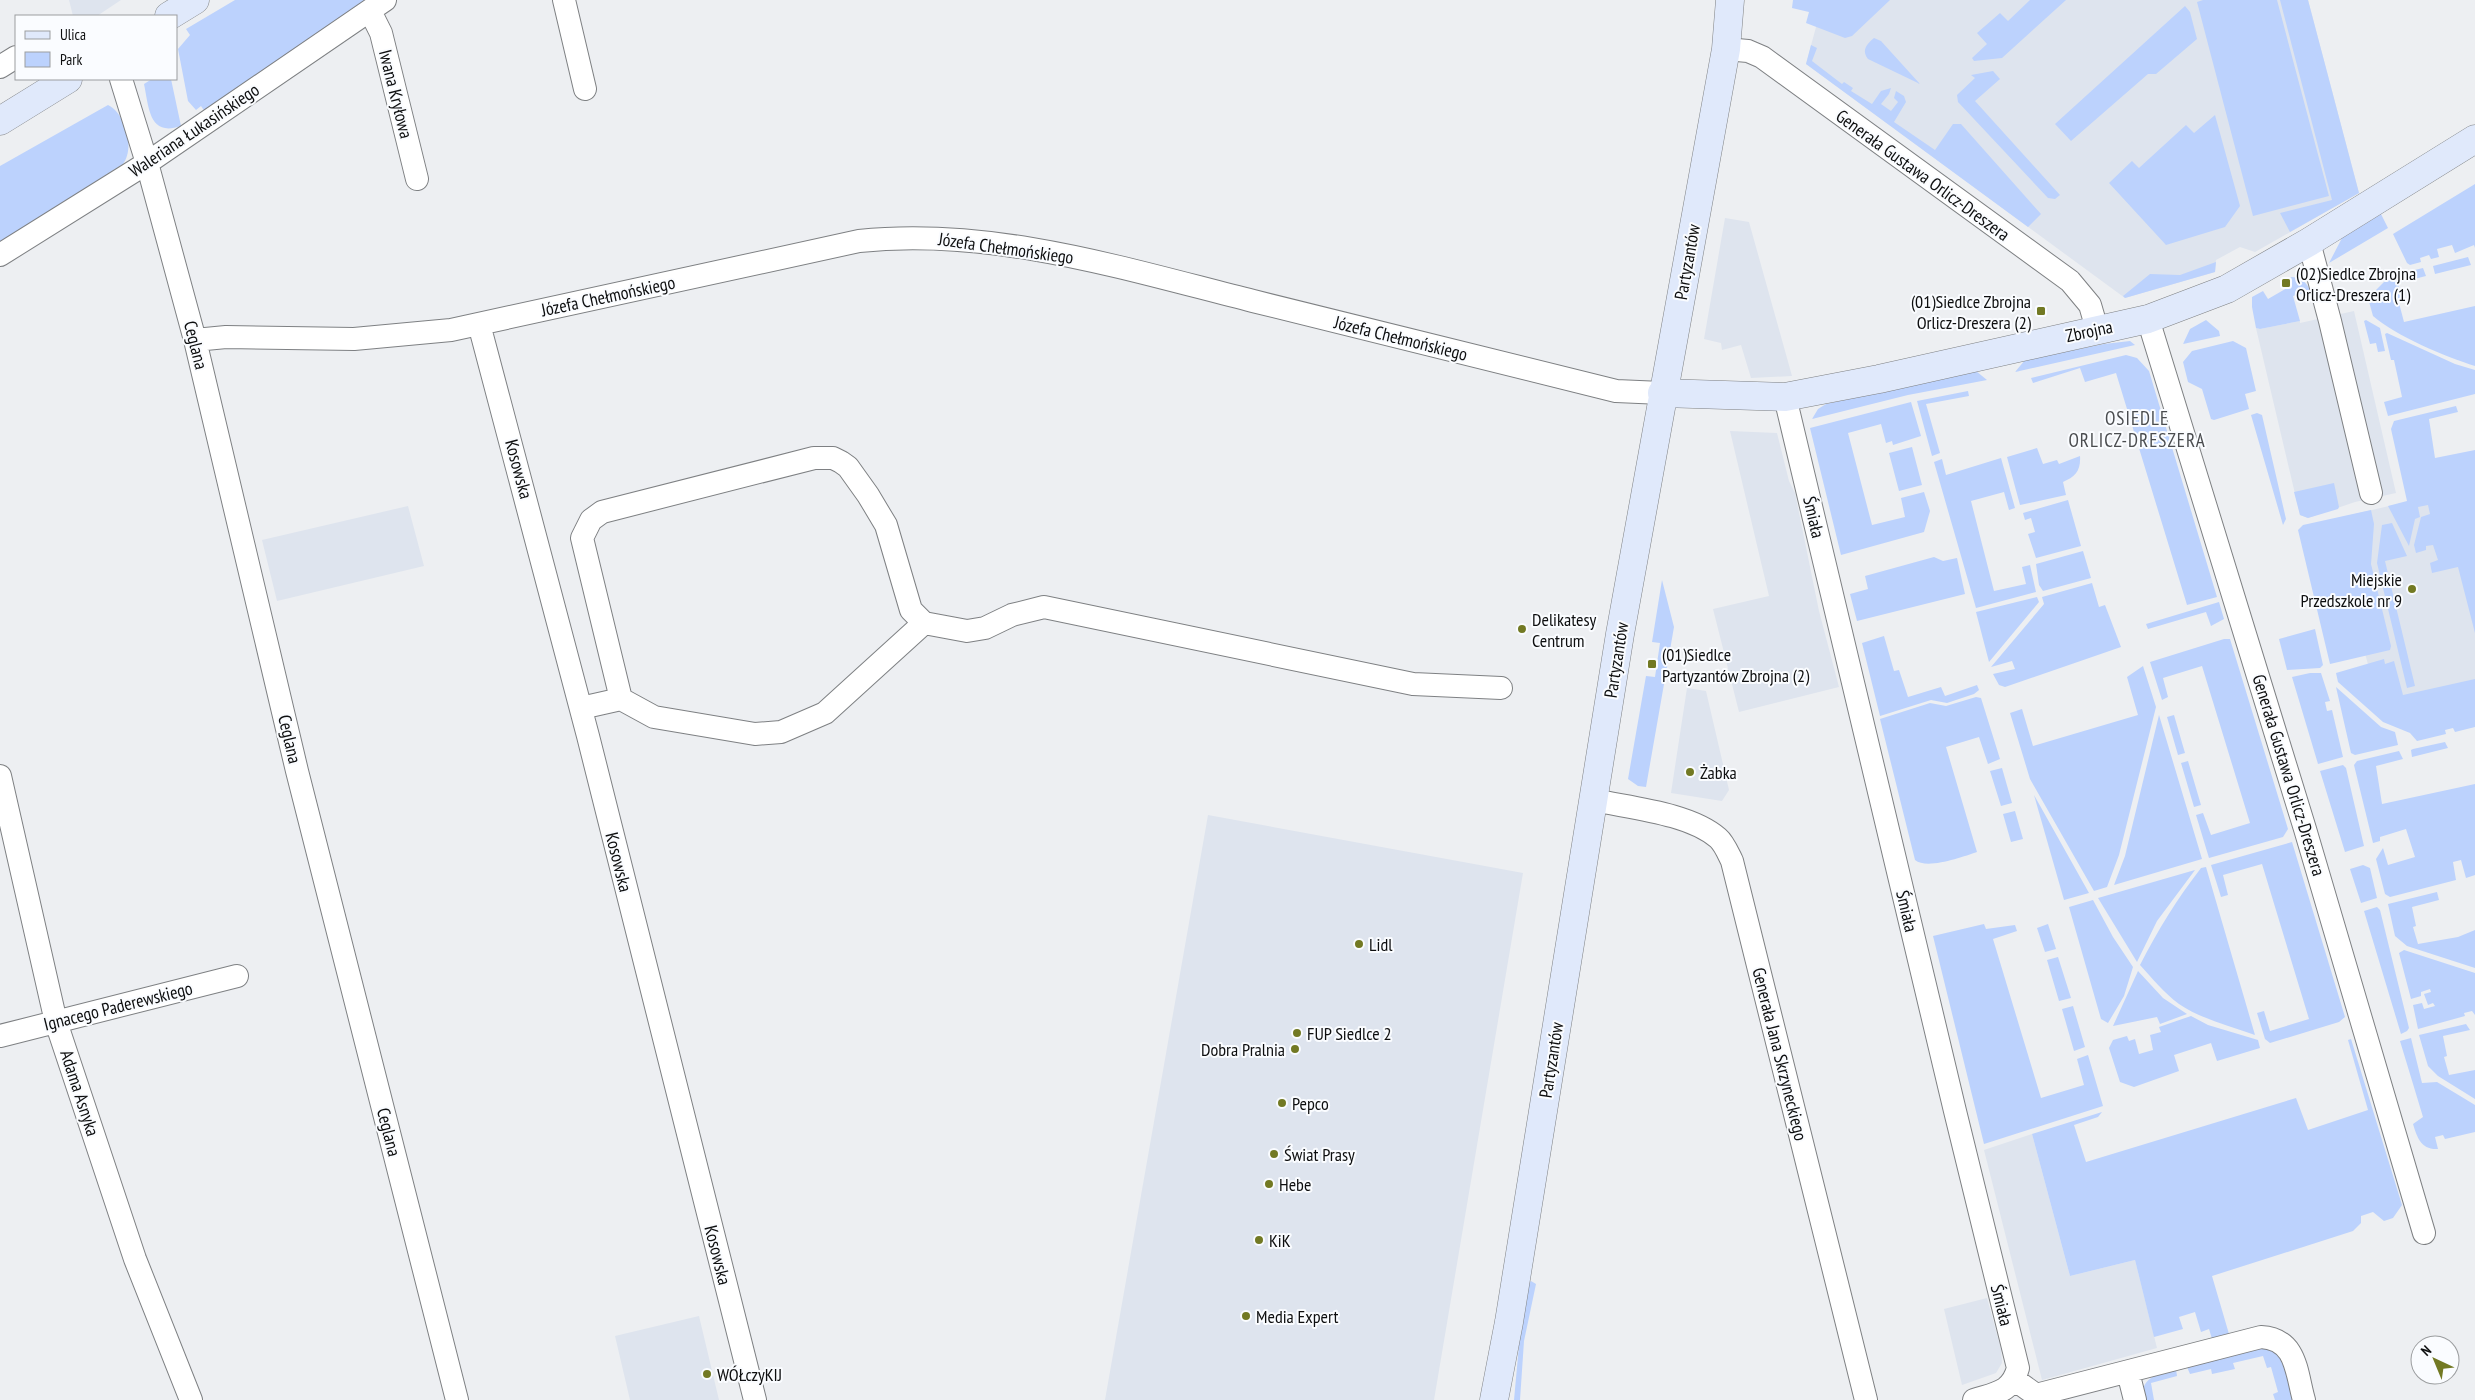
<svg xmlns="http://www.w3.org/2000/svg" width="2475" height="1400" font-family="'PT Sans Narrow',sans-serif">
	<rect width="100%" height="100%" fill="#edeff2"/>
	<path fill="#dee4ee" d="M 69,0 L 121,0 L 97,16 L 73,16 Z
		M 1818,0 L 2308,0 L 2359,193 L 2255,252 L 2240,247 L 2216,260 L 2215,272 L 2125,298 L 1806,64 L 1819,16 Z
		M 1725,218 L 1749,222 L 1792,376 L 1751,378 L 1741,345 L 1722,350 L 1721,343 L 1704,339 Z
		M 2354,311 L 2396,493 L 2355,502 L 2308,518 L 2300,515 L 2256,328 L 2260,329 L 2300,321 L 2300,323 Z
		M 1730,431 L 1777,433 L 1789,481 L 1795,493 L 1819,611 L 1839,687 L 1739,712 L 1713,609 L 1769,596 Z
		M 2475,486 L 2475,698 L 2383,720 L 2329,520 Z
		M 408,506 L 424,566 L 277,601 L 262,540 Z
		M 1687,688 L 1706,691 L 1729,790 L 1722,801 L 1671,793 Z
		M 1208,815 L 1523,873 L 1434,1400 L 1105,1400 Z
		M 2032,1134 L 2070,1276 L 2135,1260 L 2157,1348 L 2042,1380 L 1984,1150 Z
		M 1987,1298 L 2001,1349 L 2002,1363 L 1996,1373 L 1962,1385 L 1944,1309 Z
		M 699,1316 L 719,1400 L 630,1400 L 615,1336 Z"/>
	<path fill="#bcd2fd" d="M 235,0 L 370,0 L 205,112 L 201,106 L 196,110 L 188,101 L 178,49 L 190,35 L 186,29 Z
		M 1793,0 L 1890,0 L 1852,36 L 1845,38 L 1806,23 L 1809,12 L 1792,8 Z
		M 2030,0 L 2066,0 L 2002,58 L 1974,61 L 1972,58 L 1987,44 L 1977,33 L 2000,13 L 2008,21 Z
		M 2203,0 L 2277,0 L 2329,196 L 2253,216 L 2197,2 Z
		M 2280,0 L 2308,0 L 2359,193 L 2290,232 L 2280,213 L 2332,200 Z
		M 2185,6 L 2190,12 L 2197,39 L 2156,74 L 2148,74 L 2071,141 L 2055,124 Z
		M 1874,38 L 1881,41 L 1920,84 L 1868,59 C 1861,50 1867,44 1874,38 Z
		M 1811,45 L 1817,48 L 1812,61 L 1842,84 L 1844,82 L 1853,88 L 1851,91 L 1872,104 L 1881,91 L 1891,88 L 1889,94 L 1881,104 L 1891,111 L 1898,102 L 1894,98 L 1896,91 L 1904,96 L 1906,102 L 1894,122 L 1935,150 L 1953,124 L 1961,124 L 2041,214 L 2028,227 L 1806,64 Z
		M 1993,71 L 2000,79 L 1975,101 L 2060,195 L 2055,199 L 2048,198 L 1958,102 L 1957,95 L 1975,78 L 1971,75 Z
		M 152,79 L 171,79 L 181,126 C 149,137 149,108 144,84 Z
		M 108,105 C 126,114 135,148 123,164 L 0,242 L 0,166 Z
		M 2215,115 L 2240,206 L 2225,227 L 2166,245 L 2109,183 L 2132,161 L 2139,168 L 2186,125 L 2194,133 Z
		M 2475,184 L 2475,248 L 2474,245 L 2455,253 L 2452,245 L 2437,249 L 2439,257 L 2431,259 L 2429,255 L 2420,258 L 2421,262 L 2410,265 L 2407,263 L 2393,234 Z
		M 2381,214 L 2388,228 L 2329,263 L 2342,238 Z
		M 2468,257 L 2471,265 L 2435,274 L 2433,266 Z
		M 2216,262 L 2215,272 L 2125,298 L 2123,296 L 2150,274 L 2180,275 Z
		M 2423,268 L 2426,276 L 2398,283 L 2402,302 L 2399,303 L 2404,322 L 2475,306 L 2475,366 C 2446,357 2396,336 2373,316 L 2368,298 L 2390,276 Z
		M 2292,277 C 2301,278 2307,282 2310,291 L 2293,296 L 2300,321 L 2260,329 L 2256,328 L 2252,307 L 2252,297 L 2263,291 L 2268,299 L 2287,288 L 2283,280 Z
		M 2206,320 L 2219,331 L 2220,336 L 2183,344 L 2190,329 Z
		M 2366,320 L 2380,328 L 2385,351 L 2378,352 L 2376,343 L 2370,344 L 2364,321 Z
		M 2387,333 L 2455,364 L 2475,370 L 2475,394 L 2388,416 L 2384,402 L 2402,397 L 2394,360 L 2391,360 L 2385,334 Z
		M 2130,341 L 2135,345 L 2015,372 L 2025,360 L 2104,344 Z
		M 2233,341 L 2246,348 L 2256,391 L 2245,394 L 2249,409 L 2214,420 L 2211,419 L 2202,389 L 2188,382 L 2183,362 L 2192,351 Z
		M 2126,355 L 2137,358 L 2149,371 L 2217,597 L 2187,605 L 2116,373 L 2085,382 L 2080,368 L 2033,383 L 2031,378 Z
		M 1976,371 L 1987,380 L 1908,395 L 1812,419 L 1818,409 L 1826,404 Z
		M 1968,391 L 1969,396 L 1926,404 L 1940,453 L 1932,456 L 1917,401 Z
		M 1911,402 L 1921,436 L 1893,445 L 1892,441 L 1886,443 L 1881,424 L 1848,433 L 1872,525 L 1905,517 L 1901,498 L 1924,492 L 1930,511 L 1924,532 L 1841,555 L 1810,428 Z
		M 2456,406 L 2458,412 L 2429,419 L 2435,458 L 2475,450 L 2475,633 L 2458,567 L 2432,573 L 2430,563 L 2438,560 L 2433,545 L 2426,546 L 2426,550 L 2416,553 L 2414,545 L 2421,517 L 2430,514 L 2428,505 L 2418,507 L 2420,517 L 2415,519 L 2409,546 L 2388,506 L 2407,501 L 2391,429 L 2394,421 Z
		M 2257,413 L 2262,415 L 2286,519 L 2283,525 L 2251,415 Z
		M 1912,447 L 1922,485 L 1899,491 L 1889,453 Z
		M 2037,448 L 2043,464 L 2057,460 L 2059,464 L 2080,456 C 2081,471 2075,477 2063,482 L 2066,495 L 2020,505 L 2007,457 Z
		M 2001,458 L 2015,508 L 2009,510 L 2004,492 L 1971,501 L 1994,591 L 2026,584 L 2022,567 L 2030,565 L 2036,592 L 1976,608 L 1934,462 L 1942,459 L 1946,475 Z
		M 2334,483 L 2339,507 L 2338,509 L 2308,518 L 2300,515 L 2294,492 Z
		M 2068,500 L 2081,546 L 2036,558 L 2028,534 L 2035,532 L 2031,518 L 2025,520 L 2023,513 Z
		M 2371,510 L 2374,524 L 2371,564 L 2391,646 L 2390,650 L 2330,664 L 2298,530 L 2303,525 Z
		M 2392,523 L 2407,556 L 2385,561 L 2415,686 L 2407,688 L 2377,563 L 2382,525 Z
		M 2083,551 L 2091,578 L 2043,591 L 2039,585 L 2036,564 Z
		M 1934,557 L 1943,561 L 1957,558 L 1965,594 L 1857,621 L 1850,594 L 1868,589 L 1865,576 Z
		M 1662,580 L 1674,627 L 1646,787 L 1638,786 L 1628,779 L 1646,676 L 1655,677 L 1660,643 L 1652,642 Z
		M 2092,583 L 2099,607 L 2105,605 L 2121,647 L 2005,687 L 1999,685 L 1993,674 L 2015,669 L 2012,661 L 1991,667 L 2044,604 L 2042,597 Z
		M 2037,597 L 2039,602 L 1989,662 L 1976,612 Z
		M 2219,602 L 2224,619 L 2211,626 L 2206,612 L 2148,629 L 2146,624 Z
		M 2315,629 L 2323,665 L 2320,668 L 2287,670 L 2279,639 Z
		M 1884,636 L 1894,671 L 1899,670 L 1908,697 L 1941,687 L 1945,696 L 1977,685 L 1979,690 L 1974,694 L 1947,703 L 1931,700 L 1880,716 L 1862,643 Z
		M 2224,639 L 2230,639 L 2288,829 L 2283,837 L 2209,858 L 2196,815 L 2203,813 L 2211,835 L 2250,823 L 2202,666 L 2163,678 L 2168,697 L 2162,700 L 2150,662 Z
		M 2384,659 L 2385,664 L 2394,661 L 2403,695 L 2475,679 L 2475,727 L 2455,732 L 2453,728 L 2445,730 L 2446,734 L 2417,741 L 2410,733 L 2383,722 L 2338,682 L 2336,673 Z
		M 2143,666 L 2156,707 L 2119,855 L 2107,887 L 2094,891 L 2030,779 L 2010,713 L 2022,709 L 2033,746 L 2138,715 L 2127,677 Z
		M 2310,673 L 2321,673 L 2330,701 L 2325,702 L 2327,711 L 2332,710 L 2343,757 L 2318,764 L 2292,677 Z
		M 2336,687 L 2381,727 L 2395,732 L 2398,745 L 2355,755 L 2351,753 Z
		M 1976,697 L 1981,698 L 2000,759 L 1988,764 L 1979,737 L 1946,747 L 1977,852 C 1962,857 1927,870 1915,860 L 1880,719 L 1930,703 L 1946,706 Z
		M 2159,715 L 2202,859 L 2114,885 L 2125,856 Z
		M 2174,715 L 2185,753 L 2178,755 L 2167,717 Z
		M 2445,742 L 2448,748 L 2412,757 L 2411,750 L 2413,749 Z
		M 2399,751 L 2403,759 L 2376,766 L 2382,804 L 2475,784 L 2475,875 L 2466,878 L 2461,860 L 2453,862 L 2456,880 L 2390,897 L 2385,894 L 2376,859 L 2383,848 L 2388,865 L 2415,857 L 2406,829 L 2380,837 L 2380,841 L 2373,843 L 2354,765 L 2357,761 Z
		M 2188,761 L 2201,805 L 2194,807 L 2181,763 Z
		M 2343,765 L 2346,768 L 2364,846 L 2345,852 L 2320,771 Z
		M 2002,768 L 2012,803 L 2001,806 L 1990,771 Z
		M 2034,795 L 2089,893 L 2064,900 Z
		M 2015,811 L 2023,839 L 2011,842 L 2003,814 Z
		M 2292,842 L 2345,1017 L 2339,1022 L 2270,1043 L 2265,1039 L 2257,1013 L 2264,1011 L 2270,1031 L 2309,1019 L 2262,864 L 2223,875 L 2228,895 L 2221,897 L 2211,865 Z
		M 2363,865 L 2370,868 L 2377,898 L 2361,903 L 2350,869 Z
		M 2206,867 L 2255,1035 C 2230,1026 2201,1019 2179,1004 C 2164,993 2152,978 2140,965 C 2158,930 2177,899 2201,868 Z
		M 2195,870 L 2157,921 L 2137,962 L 2098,898 Z
		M 2437,892 L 2439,900 L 2412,907 L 2416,926 L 2413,927 L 2418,944 L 2458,937 L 2475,930 L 2475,968 L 2407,946 L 2395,936 L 2388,904 Z
		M 2093,900 L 2113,937 L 2133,967 L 2124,996 L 2108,1023 L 2101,1019 L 2069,907 Z
		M 2377,907 L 2380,910 L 2409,1028 L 2407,1031 L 2401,1034 L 2364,911 Z
		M 1984,924 L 1986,929 L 2015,925 L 2017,931 L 1993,939 L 2041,1098 L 2084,1085 L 2077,1059 L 2088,1055 L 2103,1106 L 1984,1144 L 1933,936 Z
		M 2048,924 L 2056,949 L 2045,952 L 2037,928 Z
		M 2404,950 L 2475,973 L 2475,1015 L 2472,1011 L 2464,1013 L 2465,1016 L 2418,1029 L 2413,1005 L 2422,1003 L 2424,1009 L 2435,1006 L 2433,1003 L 2428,1005 L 2424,994 L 2431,992 L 2430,989 L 2421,992 L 2421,996 L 2411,999 L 2399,953 Z
		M 2058,957 L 2071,998 L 2059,1001 L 2047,960 Z
		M 2138,971 L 2163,998 L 2187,1014 L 2160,1024 L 2157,1017 L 2113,1026 Z
		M 2073,1006 L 2085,1047 L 2074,1051 L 2062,1009 Z
		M 2191,1016 L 2208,1025 L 2258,1040 L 2260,1048 L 2217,1061 L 2211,1043 L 2174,1055 L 2179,1071 L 2134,1087 L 2120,1082 L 2109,1048 L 2113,1040 L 2127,1036 L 2129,1041 L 2135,1039 L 2139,1054 L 2153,1050 L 2150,1035 L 2161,1032 L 2159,1027 Z
		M 2466,1024 L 2470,1030 L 2443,1036 L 2447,1056 L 2444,1057 L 2449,1075 L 2475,1070 L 2475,1099 L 2438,1076 L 2428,1066 L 2419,1035 Z
		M 2411,1038 L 2422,1083 L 2437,1082 L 2475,1105 L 2475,1132 L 2445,1139 L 2443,1135 L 2435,1137 L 2438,1149 C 2421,1150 2417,1137 2413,1124 L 2423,1117 L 2400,1041 Z
		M 2351,1039 L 2402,1205 L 2393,1218 L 2384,1221 L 2373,1212 L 2361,1216 L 2361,1223 L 2353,1231 L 2212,1276 L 2229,1334 L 2213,1342 L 2209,1329 L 2201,1332 L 2195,1312 L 2179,1317 L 2183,1329 L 2154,1337 L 2135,1260 L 2070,1276 L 2032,1134 L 2102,1112 L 2098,1117 L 2074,1125 L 2086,1162 L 2296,1098 L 2308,1130 L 2368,1110 L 2348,1040 Z
		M 1531,1281 L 1536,1284 L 1524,1341 L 1520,1400 L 1514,1400 L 1520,1334 L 1529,1283 Z
		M 2260,1344 L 2278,1347 L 2297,1400 L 2275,1400 L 2273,1394 L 2278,1392 L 2271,1367 L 2267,1368 L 2263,1356 L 2233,1363 L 2235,1369 L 2212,1374 L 2211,1369 L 2190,1374 L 2187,1367 Z
		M 2172,1367 L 2176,1369 L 2177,1376 L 2151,1383 L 2154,1400 L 2142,1400 C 2141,1378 2155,1376 2172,1367 Z"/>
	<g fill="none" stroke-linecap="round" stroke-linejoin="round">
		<defs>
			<path id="street" d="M 564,0 L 585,89
				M 370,11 L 381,33 L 417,179
				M 1726,49 L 1748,51 L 1762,57 L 2070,281 L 2090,305 L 2097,329
				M 0,67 L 16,57
				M 121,79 L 147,163 L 195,340 L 297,771 L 457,1400
				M 2309,242 L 2330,321 L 2371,493
				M 0,255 L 147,163 L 385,0
				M 2148,319 L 2305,829 L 2424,1233
				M 479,324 L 588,736 L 755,1400
				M 195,340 L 226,337 L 354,339 L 451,330 L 859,241 C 993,227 1125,269 1253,301 C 1374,331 1495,361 1616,391 L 1662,393
				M 1785,397 L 1955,1111 L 2018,1368 C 2012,1392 1996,1393 1974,1400
				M 621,699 L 654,717 L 755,734 L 781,732 L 825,713 L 924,623
				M 581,708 L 621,699 L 582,538 L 591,520 L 602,512 L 814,458 L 833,458 L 841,462 L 848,467 L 868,495 L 886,525 L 911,610 L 924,623 L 967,631 L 985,628 L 1012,615 L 1044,607 L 1413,684 L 1501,688
				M 0,776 L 56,1022 L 135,1259 L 191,1400
				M 1594,800 C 1630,808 1689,813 1718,838 C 1724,843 1728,853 1732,861 L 1866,1400
				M 0,1036 L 237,976
				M 2128,1372 L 2135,1400
				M 2015,1380 L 2036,1395 L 2261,1337 C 2297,1339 2296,1372 2304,1400"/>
			<path id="secondary" d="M 169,16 L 195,0
				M 0,121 L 68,79
				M 1662,393 L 1785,397 L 1879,379 L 2148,319 L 2227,289 L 2309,242 L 2475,139
				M 1494,1400 L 1509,1322 L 1620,634 L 1726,49 L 1730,0"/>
		</defs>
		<use href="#street" stroke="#7e8083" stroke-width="24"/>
		<use href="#secondary" stroke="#7e8083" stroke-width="29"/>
		<use href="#street" stroke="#fff" stroke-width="22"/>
		<use href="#secondary" stroke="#e0e9fb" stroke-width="28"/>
	</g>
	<g fill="#727923" stroke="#fafcff" stroke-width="2">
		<rect x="2281" y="278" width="10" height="10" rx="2.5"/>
		<rect x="2036" y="306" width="10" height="10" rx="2.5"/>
		<circle cx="2412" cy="589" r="5"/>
		<circle cx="1522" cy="629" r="5"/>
		<rect x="1647" y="659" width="10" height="10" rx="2.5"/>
		<circle cx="1690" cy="772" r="5"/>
		<circle cx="1359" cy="944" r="5"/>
		<circle cx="1297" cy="1033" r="5"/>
		<circle cx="1295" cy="1049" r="5"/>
		<circle cx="1282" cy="1103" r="5"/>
		<circle cx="1274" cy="1154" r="5"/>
		<circle cx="1269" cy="1184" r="5"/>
		<circle cx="1259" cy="1240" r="5"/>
		<circle cx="1246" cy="1316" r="5"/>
		<circle cx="707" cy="1374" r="5"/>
	</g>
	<g text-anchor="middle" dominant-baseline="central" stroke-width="4" stroke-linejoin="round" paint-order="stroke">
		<g font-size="18" fill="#0d0e0f" stroke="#fafcff">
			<text transform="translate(396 94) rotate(76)">Iwana Kryłowa</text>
			<text transform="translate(194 130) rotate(-34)">Waleriana Łukasińskiego</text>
			<text transform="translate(1923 175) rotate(36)">Generała Gustawa Orlicz-Dreszera</text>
			<text transform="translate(1006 248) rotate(8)">Józefa Chełmońskiego</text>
			<text transform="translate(1687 262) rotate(-80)">Partyzantów</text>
			<text transform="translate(608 296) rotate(-12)">Józefa Chełmońskiego</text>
			<text transform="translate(2089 331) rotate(-12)">Zbrojna</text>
			<text transform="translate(1401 338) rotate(14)">Józefa Chełmońskiego</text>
			<text transform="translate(196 345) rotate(76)">Ceglana</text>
			<text transform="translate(519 469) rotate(75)">Kosowska</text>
			<text transform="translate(1814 517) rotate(77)">Śmiała</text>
			<text transform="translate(1616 660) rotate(-81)">Partyzantów</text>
			<text transform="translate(290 739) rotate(77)">Ceglana</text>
			<text transform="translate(2289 775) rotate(73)">Generała Gustawa Orlicz-Dreszera</text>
			<text transform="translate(619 862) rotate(76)">Kosowska</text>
			<text transform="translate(1907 911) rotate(77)">Śmiała</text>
			<text transform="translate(118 1006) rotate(-14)">Ignacego Paderewskiego</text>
			<text transform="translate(1780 1054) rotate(76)">Generała Jana Skrzyneckiego</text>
			<text transform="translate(1551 1060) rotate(-81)">Partyzantów</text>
			<text transform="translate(80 1093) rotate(72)">Adama Asnyka</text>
			<text transform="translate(389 1132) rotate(76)">Ceglana</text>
			<text transform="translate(718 1255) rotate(76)">Kosowska</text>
			<text transform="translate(2002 1305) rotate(76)">Śmiała</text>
		</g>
		<g font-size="18" fill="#0d0e0f" stroke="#fafcff" text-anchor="start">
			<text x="2296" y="273">(02)Siedlce Zbrojna<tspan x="2296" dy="21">Orlicz-Dreszera (1)</tspan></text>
			<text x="2031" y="301" text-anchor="end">(01)Siedlce Zbrojna<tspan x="2031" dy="21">Orlicz-Dreszera (2)</tspan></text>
			<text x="2402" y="579" text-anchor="end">Miejskie<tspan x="2402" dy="21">Przedszkole nr 9</tspan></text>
			<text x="1532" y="619">Delikatesy<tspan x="1532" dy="21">Centrum</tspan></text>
			<text x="1662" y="654">(01)Siedlce<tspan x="1662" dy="21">Partyzantów Zbrojna (2)</tspan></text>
			<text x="1700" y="772">Żabka</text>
			<text x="1369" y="944">Lidl</text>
			<text x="1307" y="1033">FUP Siedlce 2</text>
			<text x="1285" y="1049" text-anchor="end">Dobra Pralnia</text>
			<text x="1292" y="1103">Pepco</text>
			<text x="1284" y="1154">Świat Prasy</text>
			<text x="1279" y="1184">Hebe</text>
			<text x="1269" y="1240">KiK</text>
			<text x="1256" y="1316">Media Expert</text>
			<text x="717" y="1374">WÓŁczyKIJ</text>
		</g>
		<g font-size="19" letter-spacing="1" fill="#4a4c4f" stroke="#fafcff">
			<text x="2137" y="418">OSIEDLE<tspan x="2137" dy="22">ORLICZ-DRESZERA</tspan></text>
		</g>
	</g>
	<rect x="15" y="15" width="162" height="65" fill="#fafcff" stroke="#9b9d9f"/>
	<rect x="25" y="31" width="25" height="8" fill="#e0e9fb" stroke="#9b9d9f"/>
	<text x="60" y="40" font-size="15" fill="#0d0e0f">Ulica</text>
	<rect x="25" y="52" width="25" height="15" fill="#bcd2fd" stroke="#9b9d9f"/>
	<text x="60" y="65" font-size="15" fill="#0d0e0f">Park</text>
	<g transform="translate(2435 1360) rotate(316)"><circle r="24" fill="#fafcff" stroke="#9b9d9f"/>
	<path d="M0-4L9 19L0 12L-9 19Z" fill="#727923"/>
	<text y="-8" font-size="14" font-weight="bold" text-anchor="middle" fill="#0d0e0f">N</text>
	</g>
</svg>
